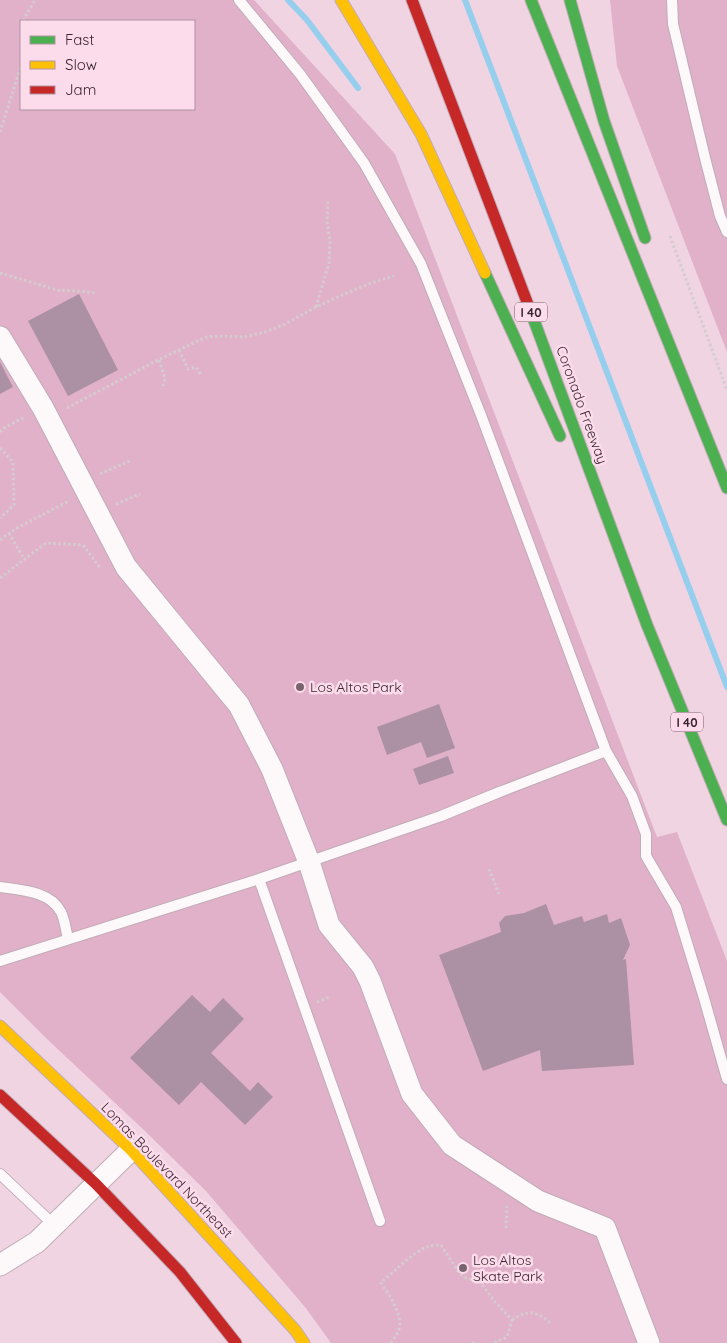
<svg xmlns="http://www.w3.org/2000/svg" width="727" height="1343" font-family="Quicksand,sans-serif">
	<rect width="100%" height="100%" fill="#f0d4e2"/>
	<path fill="#e1b0c9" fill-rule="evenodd" d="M 0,0 L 254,0 L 395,154 L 657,837 L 677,832 L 727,961 L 727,1343 L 331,1343 L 305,1307 L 206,1191 L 146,1132 L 47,1039 L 0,992 ZM 21,21 L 194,21 L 194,109 L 21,109 Z
		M 610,0 L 727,0 L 727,352 L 617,66 Z"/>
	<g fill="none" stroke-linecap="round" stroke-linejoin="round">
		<path stroke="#96ceee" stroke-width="6" d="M 288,0 L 307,20 L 358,88
			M 465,0 L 727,687"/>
	</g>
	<path fill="#ac91a5" d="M 79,294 L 118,370 L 68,396 L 28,321 Z
		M 0,362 L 13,387 L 0,394 Z
		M 439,704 L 455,748 L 427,758 L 421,742 L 387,755 L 377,727 Z
		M 448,756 L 454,773 L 419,785 L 413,769 Z
		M 546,904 L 554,925 L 582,916 L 584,922 L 607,914 L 609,923 L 621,918 L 630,945 L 623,960 L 626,959 L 634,1065 L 542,1071 L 540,1050 L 483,1071 L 439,955 L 501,932 L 499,923 L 505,916 L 524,913 Z
		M 192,995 L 210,1012 L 223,998 L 244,1019 L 211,1053 L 250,1091 L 258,1082 L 273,1097 L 245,1125 L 201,1082 L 179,1105 L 130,1058 Z"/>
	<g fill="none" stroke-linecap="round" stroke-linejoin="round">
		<defs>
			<path id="lane" d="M 239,0 L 300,74 L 364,163 L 421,264 L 481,415 L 606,751
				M 672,0 L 673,24 L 705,158 L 720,216 L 727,232
				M 259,879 L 380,1221
				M 0,887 C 21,890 50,891 61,912 C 65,920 66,931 68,939
				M 0,961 L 259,879 L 441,816 L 497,793 L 606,751 L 632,796 L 646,834 L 646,856 L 676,907 L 704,998 L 727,1079
				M 0,1174 L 54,1225"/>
			<path id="street" d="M 0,337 L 43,408 L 126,567 L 239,705 L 272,769 L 309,862 L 329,925 L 363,967 L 370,981 L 412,1094 L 452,1145 L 538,1201 L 605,1228 L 649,1343
				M 0,1265 L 37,1242 L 131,1150"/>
			<path id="fast" d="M 531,0 L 727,488
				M 570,0 L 604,121 L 645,238
				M 485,273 L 560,436
				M 532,315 L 647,625 L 727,820"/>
			<path id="slow" d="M 341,0 L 421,134 L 485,273
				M 0,1026 L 131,1150 L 295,1330 L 304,1343"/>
			<path id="jam" d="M 412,0 L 532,315
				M 0,1095 L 96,1184 L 180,1272 L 236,1343"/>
		</defs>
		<use href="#lane" stroke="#c1acb7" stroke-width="12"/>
		<use href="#street" stroke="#c1acb7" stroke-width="23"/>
		<use href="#fast" stroke="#c1acb7" stroke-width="13"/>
		<use href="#slow" stroke="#c1acb7" stroke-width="13"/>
		<use href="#jam" stroke="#c1acb7" stroke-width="13"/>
		<path stroke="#d5ccd0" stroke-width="3" stroke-dasharray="2.5 2.5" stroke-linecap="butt" d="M 24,21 L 25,17 L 35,0
			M 0,132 L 21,66
			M 670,236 L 727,390
			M 0,273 L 61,291 L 65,290 L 97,293
			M 316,307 L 329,263 L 330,241 L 327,221 L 328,201
			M 179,350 L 188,369 L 196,367 L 202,376
			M 159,360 L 165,379 L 162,389
			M 67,408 L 158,360 L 206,337 L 222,336 L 243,337 L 265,332 L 285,324 L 316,307 L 342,295 L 371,283 L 394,276
			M 0,432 L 4,428 L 25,417
			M 0,448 L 13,462 L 14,505 L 0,518
			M 100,474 L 132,460
			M 116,504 L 140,494
			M 9,533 L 24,559
			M 0,540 L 15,529 L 69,501
			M 0,578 L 46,543 L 83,545 L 101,569
			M 489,869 L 499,894
			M 317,1002 L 329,997
			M 506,1228 L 507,1206
			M 512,1320 C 527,1309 538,1311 551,1324
			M 391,1343 C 393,1339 398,1334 399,1329 C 403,1315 389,1294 381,1283 C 393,1272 413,1252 429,1246 C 432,1245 437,1245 441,1245 L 459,1273 L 466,1278 L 481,1283 L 495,1302 L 512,1320 L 507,1337 L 494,1343
			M 472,1343 L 476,1343"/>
		<use href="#lane" stroke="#fdf9fb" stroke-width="10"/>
		<use href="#street" stroke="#fdf9fb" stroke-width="21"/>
		<use href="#fast" stroke="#4caf50" stroke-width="11"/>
		<use href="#slow" stroke="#ffc107" stroke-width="11"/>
		<use href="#jam" stroke="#c62828" stroke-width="11"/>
	</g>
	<g fill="#79636e" stroke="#fcdceb" stroke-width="2">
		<circle cx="300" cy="687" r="5"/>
		<circle cx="463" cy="1268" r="5"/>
	</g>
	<g text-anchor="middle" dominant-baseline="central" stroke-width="5" stroke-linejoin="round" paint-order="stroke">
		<g fill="#fcdceb" stroke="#745d68" stroke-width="1">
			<rect x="515" y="302.5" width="32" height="19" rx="4"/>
			<rect x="671" y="712.5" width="32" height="19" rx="4"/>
		</g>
		<g font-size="12" font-weight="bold" fill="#392630">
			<text x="531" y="312">I 40</text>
			<text x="687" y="722">I 40</text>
		</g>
		<g font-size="14" fill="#392630" stroke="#fcdceb">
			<text transform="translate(582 405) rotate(70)">Coronado Freeway</text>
			<text transform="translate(167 1170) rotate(46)">Lomas Boulevard Northeast</text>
		</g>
		<g font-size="14" fill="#392630" stroke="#fcdceb" text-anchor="start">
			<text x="310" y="687">Los Altos Park</text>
			<text x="473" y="1260">Los Altos<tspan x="473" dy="16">Skate Park</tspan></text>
		</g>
	</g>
	<rect x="20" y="20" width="175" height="90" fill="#fcdceb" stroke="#ae93a0"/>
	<rect x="30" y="36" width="25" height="8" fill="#4caf50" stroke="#ae93a0"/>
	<text x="65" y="45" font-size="15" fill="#392630">Fast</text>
	<rect x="30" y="61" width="25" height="8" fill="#ffc107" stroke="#ae93a0"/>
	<text x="65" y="70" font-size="15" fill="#392630">Slow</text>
	<rect x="30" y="86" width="25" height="8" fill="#c62828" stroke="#ae93a0"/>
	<text x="65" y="95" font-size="15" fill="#392630">Jam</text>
</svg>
